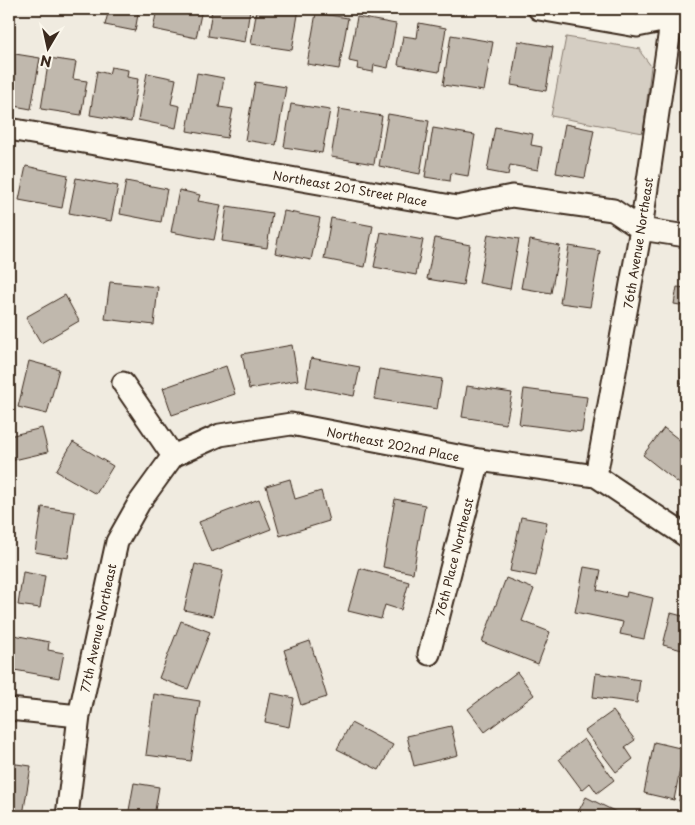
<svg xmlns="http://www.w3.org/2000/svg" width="695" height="825" font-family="'Playpen Sans',sans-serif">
	<rect width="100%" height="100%" fill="#f0ebe0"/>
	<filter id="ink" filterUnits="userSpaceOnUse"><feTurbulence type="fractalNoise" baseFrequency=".02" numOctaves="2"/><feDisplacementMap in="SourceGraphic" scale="10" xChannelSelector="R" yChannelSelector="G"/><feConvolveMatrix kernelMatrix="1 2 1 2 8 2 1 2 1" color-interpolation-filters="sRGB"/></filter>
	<g filter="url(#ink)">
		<path fill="#d5cec3" stroke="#887c70" d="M 566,37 L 641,49 L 641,53 L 651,66 L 643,133 L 551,116 Z"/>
		<path fill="#c0b8ad" stroke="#3b2a1e" d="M 72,9 L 98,9 L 98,14 Z
			M 109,9 L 139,9 L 135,31 L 105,25 Z
			M 157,9 L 202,9 L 196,38 L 153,29 Z
			M 212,9 L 250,9 L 245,42 L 208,36 Z
			M 257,9 L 299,9 L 292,50 L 251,44 Z
			M 316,13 L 348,18 L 339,69 L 307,64 Z
			M 357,17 L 396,24 L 388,68 L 374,65 L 373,72 L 357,69 L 358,63 L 349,61 Z
			M 419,23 L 446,28 L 439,72 L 398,65 L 403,36 L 417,38 Z
			M 451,35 L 493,42 L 484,91 L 443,85 Z
			M 518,41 L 553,47 L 546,91 L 511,85 Z
			M 9,53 L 40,58 L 31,109 L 9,105 Z
			M 49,58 L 76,62 L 73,79 L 87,81 L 81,115 L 41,109 Z
			M 111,67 L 128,70 L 127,77 L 138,79 L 131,122 L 90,115 L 97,71 L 109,74 Z
			M 147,73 L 176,79 L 171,104 L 180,106 L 176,128 L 138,120 Z
			M 197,73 L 224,78 L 219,107 L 233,109 L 227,138 L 187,131 Z
			M 255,82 L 286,87 L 276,145 L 245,140 Z
			M 291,104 L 330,110 L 322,153 L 284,147 Z
			M 339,109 L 382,116 L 374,164 L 331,157 Z
			M 388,114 L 429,121 L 420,174 L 379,166 Z
			M 565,124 L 594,130 L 585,178 L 556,173 Z
			M 495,127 L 533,134 L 531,145 L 542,147 L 538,170 L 510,165 L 508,175 L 487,171 Z
			M 433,128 L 475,135 L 468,176 L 451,173 L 450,181 L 425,177 Z
			M 9,164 L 14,165 L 9,194 Z
			M 26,166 L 68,175 L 62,208 L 19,200 Z
			M 76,178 L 118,186 L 111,221 L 69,213 Z
			M 126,181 L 167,189 L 161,222 L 120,214 Z
			M 179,190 L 200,195 L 198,201 L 221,205 L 214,240 L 171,232 Z
			M 227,206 L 272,213 L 267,248 L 222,241 Z
			M 284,211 L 320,218 L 311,260 L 275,253 Z
			M 331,218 L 373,226 L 365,267 L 324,259 Z
			M 381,232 L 423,240 L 416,275 L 374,267 Z
			M 488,234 L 519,239 L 510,289 L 479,283 Z
			M 435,238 L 470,245 L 463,285 L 427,279 Z
			M 530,240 L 560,246 L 551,293 L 521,288 Z
			M 569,246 L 600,251 L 590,307 L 560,303 Z
			M 110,282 L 158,287 L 154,325 L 105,319 Z
			M 677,287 L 686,288 L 686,306 L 674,304 Z
			M 65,295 L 79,321 L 41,343 L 26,317 Z
			M 686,341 L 686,384 L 680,383 Z
			M 292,345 L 298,380 L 249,389 L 242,354 Z
			M 311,358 L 360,367 L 354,396 L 306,387 Z
			M 29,361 L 59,369 L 47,414 L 18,407 Z
			M 226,366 L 235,394 L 172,415 L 163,388 Z
			M 379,369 L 442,379 L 437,409 L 374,399 Z
			M 467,386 L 512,393 L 506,424 L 462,417 Z
			M 524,389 L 587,397 L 582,432 L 519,424 Z
			M 42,428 L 48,452 L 10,461 L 9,436 Z
			M 664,428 L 686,445 L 686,478 L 681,485 L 643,455 Z
			M 73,442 L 113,466 L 96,494 L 56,471 Z
			M 290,479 L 295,499 L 321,491 L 329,521 L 280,536 L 266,486 Z
			M 259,499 L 271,529 L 211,552 L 199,522 Z
			M 395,499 L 425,505 L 413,573 L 383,567 Z
			M 42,507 L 75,512 L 68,558 L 35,552 Z
			M 521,517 L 547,522 L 536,576 L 510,571 Z
			M 195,564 L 223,571 L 213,616 L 184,610 Z
			M 584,567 L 601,570 L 597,590 L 626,597 L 627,592 L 653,598 L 644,639 L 620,634 L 623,622 L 575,612 Z
			M 360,568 L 409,582 L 401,610 L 385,605 L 381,619 L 348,611 Z
			M 23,572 L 45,576 L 40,608 L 18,605 Z
			M 506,578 L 534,589 L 522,621 L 550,632 L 538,664 L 482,642 Z
			M 671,613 L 686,617 L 686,651 L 663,645 Z
			M 181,621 L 210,632 L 188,689 L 159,678 Z
			M 9,634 L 49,642 L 48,650 L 64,653 L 59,678 L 9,669 Z
			M 310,641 L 327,697 L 301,705 L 284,650 Z
			M 517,672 L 534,695 L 485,732 L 468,709 Z
			M 596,673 L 640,680 L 637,703 L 593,697 Z
			M 271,693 L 294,698 L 289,727 L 265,722 Z
			M 154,694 L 200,701 L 191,761 L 146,755 Z
			M 613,711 L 635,740 L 625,747 L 633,759 L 616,772 L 585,731 Z
			M 351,723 L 393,745 L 379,770 L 337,749 Z
			M 451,726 L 458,755 L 414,766 L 407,736 Z
			M 584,739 L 614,780 L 597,793 L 590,783 L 582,790 L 559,759 Z
			M 654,742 L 684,749 L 674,800 L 644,793 Z
			M 9,763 L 31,766 L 23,815 L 9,812 Z
			M 686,766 L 686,803 L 679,801 Z
			M 134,783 L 159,787 L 154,816 L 128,816 Z
			M 586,797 L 618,813 L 617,816 L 576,816 Z"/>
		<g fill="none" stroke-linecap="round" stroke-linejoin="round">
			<defs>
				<path id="minor" d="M 539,9 L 637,26 L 672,19 L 686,22
					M 9,129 L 457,207 L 512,196 L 613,210 L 641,229 L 686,236
					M 123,383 L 173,456 L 220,435 L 291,424 L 479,460 L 596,476 L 686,536
					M 596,476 L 641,229 L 673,9
					M 429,654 L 479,460
					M 9,709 L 79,716
					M 67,816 L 79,716 L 117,542 L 139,503 L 173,456"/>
			</defs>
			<use href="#minor" stroke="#3b2a1e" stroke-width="25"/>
			<use href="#minor" stroke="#fbf7ec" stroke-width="21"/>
		</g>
	</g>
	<g text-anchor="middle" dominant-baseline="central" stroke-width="5" stroke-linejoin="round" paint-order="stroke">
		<g font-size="12" fill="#3b2a1e" stroke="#fbf7ec">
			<text transform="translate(350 188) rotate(10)">Northeast 201 Street Place</text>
			<text transform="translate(638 243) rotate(-81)">76th Avenue Northeast</text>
			<text transform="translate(393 444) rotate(11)">Northeast 202nd Place</text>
			<text transform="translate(454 557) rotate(-76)">76th Place Northeast</text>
			<text transform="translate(98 628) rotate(-78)">77th Avenue Northeast</text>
		</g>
	</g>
	<rect width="695" height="825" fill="none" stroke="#fbf7ec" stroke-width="30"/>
	<rect x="15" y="15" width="665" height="795" fill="none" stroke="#3b2a1e" stroke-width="2" filter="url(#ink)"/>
	<g transform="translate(48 48) rotate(189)" stroke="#fbf7ec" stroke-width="4" paint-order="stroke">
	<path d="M0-4L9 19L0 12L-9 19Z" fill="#3b2a1e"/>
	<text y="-8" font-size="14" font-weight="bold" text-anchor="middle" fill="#3b2a1e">N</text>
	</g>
</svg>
